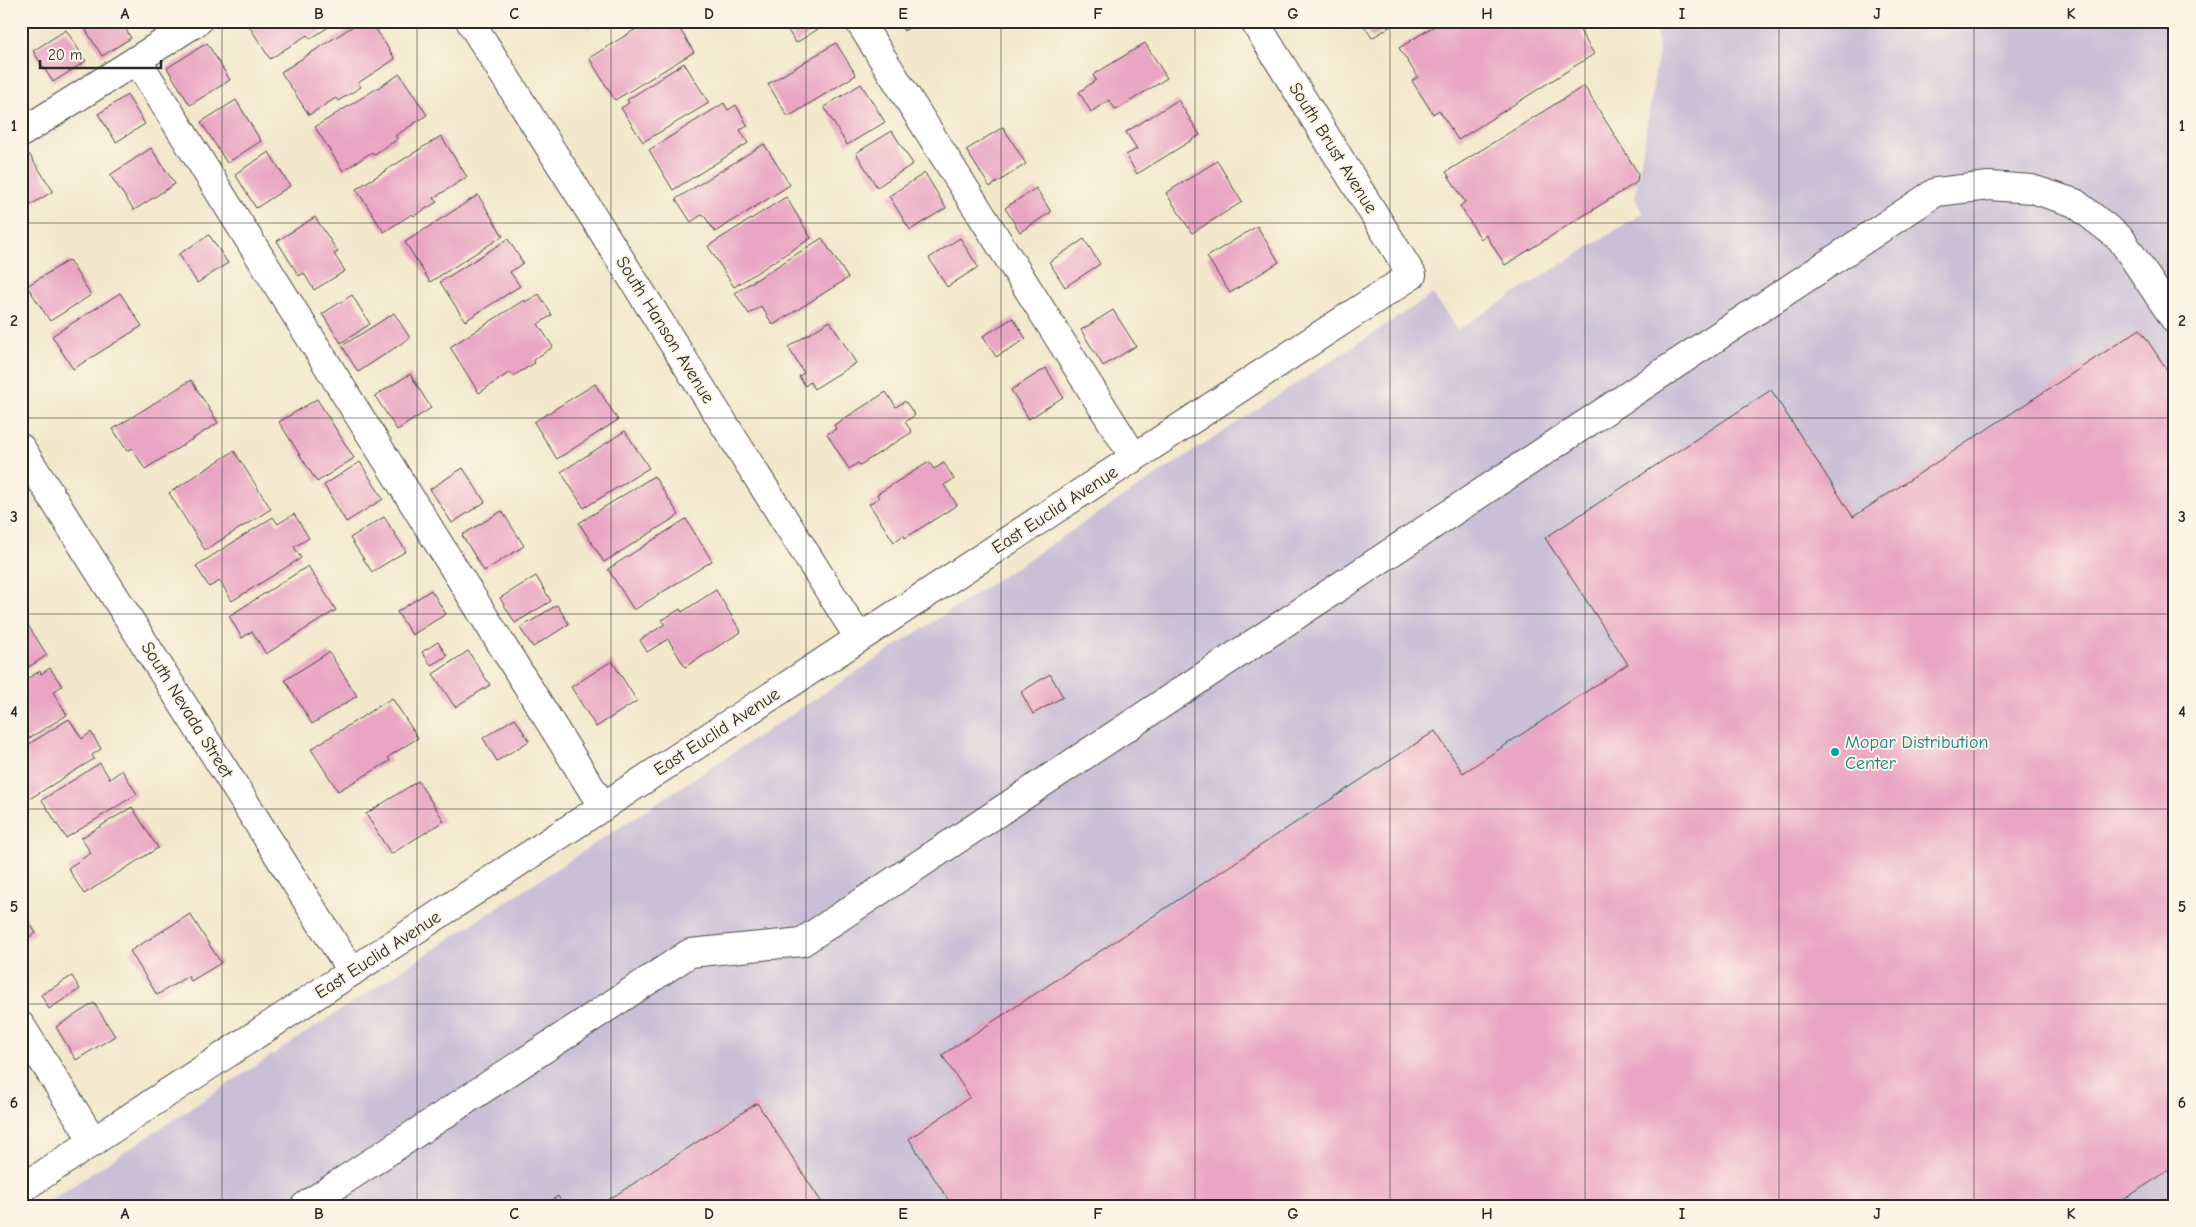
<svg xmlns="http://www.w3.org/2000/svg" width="2196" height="1227" font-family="'Comic Neue',sans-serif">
	<rect width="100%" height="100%" fill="#fcf5e5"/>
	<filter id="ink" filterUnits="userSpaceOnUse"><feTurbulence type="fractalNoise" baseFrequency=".02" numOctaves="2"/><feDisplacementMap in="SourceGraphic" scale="10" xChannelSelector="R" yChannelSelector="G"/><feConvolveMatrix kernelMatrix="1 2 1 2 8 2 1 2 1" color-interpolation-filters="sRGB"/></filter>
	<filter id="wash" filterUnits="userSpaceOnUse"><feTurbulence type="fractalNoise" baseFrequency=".0096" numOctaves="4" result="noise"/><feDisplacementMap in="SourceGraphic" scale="20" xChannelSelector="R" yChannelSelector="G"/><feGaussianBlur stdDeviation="1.12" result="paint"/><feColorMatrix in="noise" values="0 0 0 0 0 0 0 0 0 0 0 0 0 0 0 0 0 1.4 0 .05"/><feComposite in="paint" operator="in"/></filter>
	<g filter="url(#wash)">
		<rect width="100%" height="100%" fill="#f3e7cc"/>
		<path fill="#c9bfd7" d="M 1655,21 L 2175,21 L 2175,1206 L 42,1206 L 1433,294 L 1457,330 L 1643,213 L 1635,198 L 1659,50 Z"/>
		<g id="blocks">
			<path fill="#e9a5c3" d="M 93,21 L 121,21 L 131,38 L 102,56 L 84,27 Z
				M 246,21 L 327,21 L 330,26 L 310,39 L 307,35 L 270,59 Z
				M 361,21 L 371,21 L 395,59 L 358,83 L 361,87 L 338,101 L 336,98 L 309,115 L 281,72 Z
				M 583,21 L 599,21 L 588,29 Z
				M 649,21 L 675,21 L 694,52 L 615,100 L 589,58 Z
				M 782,21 L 824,21 L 826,24 L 796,43 Z
				M 898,21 L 920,21 L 904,31 Z
				M 1361,21 L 1399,21 L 1372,38 Z
				M 1442,21 L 1574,21 L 1594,54 L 1458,140 L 1439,110 L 1433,114 L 1412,81 L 1418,77 L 1399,48 Z
				M 66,30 L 86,61 L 53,82 L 33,51 Z
				M 207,43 L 230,80 L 190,105 L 167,68 Z
				M 836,43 L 856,75 L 788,117 L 768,84 Z
				M 1145,43 L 1167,78 L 1116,110 L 1109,100 L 1091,112 L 1079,92 L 1096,80 L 1093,75 Z
				M 684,63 L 709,103 L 643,142 L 621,108 L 629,103 L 627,100 Z
				M 400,74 L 427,115 L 395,136 L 398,139 L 373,155 L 372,152 L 343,171 L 315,127 Z
				M 861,84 L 885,122 L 847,145 L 824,107 Z
				M 1584,86 L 1638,173 L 1637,182 L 1505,265 L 1486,235 L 1481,239 L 1460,206 L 1465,202 L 1446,172 Z
				M 127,95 L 145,124 L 116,142 L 98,114 Z
				M 236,100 L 261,141 L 227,163 L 201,122 Z
				M 1178,100 L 1200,135 L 1137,174 L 1126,155 L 1137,149 L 1126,132 Z
				M 724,103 L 728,110 L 736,105 L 748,126 L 740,130 L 748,143 L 673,190 L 649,150 Z
				M 1003,127 L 1026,164 L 990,187 L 966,150 Z
				M 892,131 L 913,164 L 877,187 L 856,153 Z
				M 441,136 L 467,177 L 434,198 L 437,202 L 414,216 L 412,214 L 384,232 L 356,189 Z
				M 764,144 L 790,185 L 715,232 L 703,214 L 691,222 L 676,199 Z
				M 151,148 L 175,184 L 134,210 L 110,175 Z
				M 269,152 L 290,186 L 256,208 L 235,174 Z
				M 29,154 L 53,191 L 21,211 L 21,160 Z
				M 1217,161 L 1242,202 L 1192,233 L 1166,193 Z
				M 925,173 L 946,208 L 910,230 L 889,196 Z
				M 1036,188 L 1051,212 L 1020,232 L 1005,208 Z
				M 478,195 L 503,236 L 430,282 L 405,242 Z
				M 786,197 L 811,238 L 734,287 L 708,246 Z
				M 315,217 L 338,252 L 334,254 L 345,271 L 314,290 L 304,273 L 299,276 L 277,241 Z
				M 1257,226 L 1279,262 L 1230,293 L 1207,257 Z
				M 209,235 L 228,263 L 197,283 L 179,254 Z
				M 822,238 L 848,278 L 773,325 L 761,306 L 749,314 L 735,293 Z
				M 960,238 L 978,267 L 947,287 L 929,258 Z
				M 508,239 L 523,263 L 510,272 L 520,286 L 465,321 L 440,282 Z
				M 1084,239 L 1100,264 L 1065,287 L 1049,262 Z
				M 69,260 L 91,295 L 50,321 L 27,286 Z
				M 120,293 L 142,326 L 73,369 L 52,336 Z
				M 539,294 L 552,315 L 538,324 L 553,347 L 533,360 L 535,363 L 513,376 L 510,372 L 479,393 L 450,347 L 524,300 L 525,302 Z
				M 352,295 L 370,324 L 341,343 L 322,314 Z
				M 1113,310 L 1136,346 L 1103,366 L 1081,330 Z
				M 394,313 L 410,338 L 358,372 L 342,346 Z
				M 1013,318 L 1026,339 L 996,357 L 983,336 Z
				M 830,321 L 856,363 L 814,389 L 810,382 L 805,386 L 799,376 L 804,373 L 788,347 Z
				M 2140,329 L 2175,382 L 2175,1166 L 2114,1206 L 952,1206 L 909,1139 L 970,1097 L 942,1055 L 1435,731 L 1463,773 L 1628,664 L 1545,538 L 1771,390 L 1853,517 Z
				M 1046,368 L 1063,397 L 1029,419 L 1011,390 Z
				M 410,374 L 431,408 L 397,430 L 375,396 Z
				M 191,380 L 218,423 L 145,469 L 132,448 L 127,451 L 113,429 Z
				M 595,384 L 618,420 L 557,459 L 534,422 Z
				M 886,392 L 896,407 L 905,401 L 915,415 L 905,422 L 912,432 L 860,465 L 858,463 L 849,469 L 827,434 L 836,429 L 834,425 Z
				M 317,399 L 354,458 L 317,482 L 279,422 Z
				M 625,431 L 649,468 L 584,508 L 561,472 Z
				M 234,451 L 271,509 L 205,550 L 169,493 Z
				M 360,462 L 383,499 L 346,522 L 324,485 Z
				M 929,462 L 934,469 L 944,463 L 954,479 L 944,485 L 957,505 L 905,538 L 904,535 L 894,542 L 869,504 L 879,498 L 877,494 Z
				M 463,468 L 485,502 L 452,523 L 430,489 Z
				M 654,476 L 679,515 L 604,562 L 579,523 Z
				M 502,511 L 524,546 L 484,571 L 462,535 Z
				M 294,514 L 309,538 L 294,547 L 301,558 L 232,601 L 220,581 L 209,587 L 196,566 L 273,517 L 278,524 Z
				M 384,517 L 406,551 L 372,572 L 350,538 Z
				M 686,519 L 712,561 L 634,610 L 608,569 Z
				M 308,566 L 336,610 L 266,654 L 252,631 L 242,638 L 229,616 Z
				M 536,576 L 551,601 L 515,623 L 500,598 Z
				M 431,590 L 446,614 L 412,635 L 397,612 Z
				M 716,590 L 741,632 L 685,667 L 668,639 L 647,652 L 640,640 L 665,624 L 662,620 L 680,609 L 682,612 Z
				M 557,605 L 569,624 L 533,647 L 520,628 Z
				M 21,614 L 47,655 L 21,672 Z
				M 438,642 L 447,656 L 431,665 L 422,652 Z
				M 468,651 L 490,685 L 455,707 L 433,674 Z
				M 329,652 L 357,696 L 312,724 L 285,680 Z
				M 612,661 L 637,701 L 596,727 L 571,687 Z
				M 50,668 L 62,686 L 53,692 L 67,715 L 21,743 L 21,682 L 40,671 L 41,674 Z
				M 1050,674 L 1063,697 L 1033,714 L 1021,692 Z
				M 392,698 L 418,738 L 388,757 L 390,761 L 338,791 L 311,749 Z
				M 515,718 L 529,741 L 497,761 L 483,738 Z
				M 69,719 L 82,739 L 91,732 L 101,749 L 92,755 L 94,759 L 26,801 L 21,793 L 21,749 Z
				M 100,763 L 110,779 L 122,770 L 137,794 L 66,838 L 42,800 Z
				M 418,781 L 444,821 L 391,854 L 366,814 Z
				M 132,807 L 158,848 L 84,894 L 68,868 L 91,853 L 81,838 Z
				M 21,910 L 36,933 L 21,942 Z
				M 190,914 L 221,963 L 191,981 L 188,976 L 157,995 L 130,951 Z
				M 72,976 L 80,989 L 49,1009 L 41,995 Z
				M 94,1003 L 115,1036 L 76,1060 L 56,1027 Z
				M 757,1103 L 824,1206 L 599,1206 Z
				M 558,1196 L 564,1206 L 543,1206 Z"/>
		</g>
	</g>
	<g filter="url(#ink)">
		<use href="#blocks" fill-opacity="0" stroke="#494743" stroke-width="1"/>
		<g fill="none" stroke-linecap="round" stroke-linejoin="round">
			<defs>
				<path id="minor" d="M 470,21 L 859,638
					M 859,21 L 1134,457
					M 137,60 L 603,807
					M 21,133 L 198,21
					M 21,448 L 352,972
					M 21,1026 L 94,1142
					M 21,1189 L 1412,275 L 1254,21
					M 305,1206 L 690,953 L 802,942 L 1936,192 L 1989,186 L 2032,189 L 2075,203 L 2121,239 L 2175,320"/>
			</defs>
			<use href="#minor" stroke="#494743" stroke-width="30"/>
			<use href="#minor" stroke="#fff" stroke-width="28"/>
		</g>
	</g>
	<path fill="none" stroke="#2b2b2b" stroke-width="1" stroke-opacity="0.55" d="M 222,21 L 222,1206M 417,21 L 417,1206M 611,21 L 611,1206M 806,21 L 806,1206M 1001,21 L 1001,1206M 1195,21 L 1195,1206M 1390,21 L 1390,1206M 1585,21 L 1585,1206M 1779,21 L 1779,1206M 1974,21 L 1974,1206M 21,223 L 2175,223M 21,418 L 2175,418M 21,614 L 2175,614M 21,809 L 2175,809M 21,1004 L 2175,1004"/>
	<circle fill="#0f9aa8" stroke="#fcf5e5" stroke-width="2" cx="1835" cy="752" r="5"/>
	<g text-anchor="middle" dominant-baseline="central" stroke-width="4" stroke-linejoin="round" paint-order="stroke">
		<g font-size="18" fill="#2b2b2b" stroke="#fcf5e5">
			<text transform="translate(1333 148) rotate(58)">South Brust Avenue</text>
			<text transform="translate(665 330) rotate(58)">South Hanson Avenue</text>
			<text transform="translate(1055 510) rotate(-33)">East Euclid Avenue</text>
			<text transform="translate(187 710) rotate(58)">South Nevada Street</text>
			<text transform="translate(717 732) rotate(-33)">East Euclid Avenue</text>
			<text transform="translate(378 955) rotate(-33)">East Euclid Avenue</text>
		</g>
		<g font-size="18" fill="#0d838f" stroke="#fcf5e5" text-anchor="start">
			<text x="1845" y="742">Mopar Distribution<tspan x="1845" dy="21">Center</tspan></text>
		</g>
	</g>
	<rect width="2196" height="1227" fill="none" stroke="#fcf5e5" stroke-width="55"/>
	<path d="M40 60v8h121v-8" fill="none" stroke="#2b2b2b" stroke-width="2.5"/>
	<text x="48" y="60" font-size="15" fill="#2b2b2b" stroke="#fcf5e5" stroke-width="4" paint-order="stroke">20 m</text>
	<rect x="28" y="28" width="2140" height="1172" fill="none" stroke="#2b2b2b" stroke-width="2"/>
	<g font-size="16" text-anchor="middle" font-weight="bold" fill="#2b2b2b">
		<text x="125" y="19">A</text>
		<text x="319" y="19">B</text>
		<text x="514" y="19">C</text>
		<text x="709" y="19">D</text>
		<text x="903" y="19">E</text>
		<text x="1098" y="19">F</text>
		<text x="1293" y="19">G</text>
		<text x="1487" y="19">H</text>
		<text x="1682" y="19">I</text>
		<text x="1877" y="19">J</text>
		<text x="2071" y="19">K</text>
		<text x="14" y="131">1</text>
		<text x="2182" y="131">1</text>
		<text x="14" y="326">2</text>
		<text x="2182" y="326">2</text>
		<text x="14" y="522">3</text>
		<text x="2182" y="522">3</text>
		<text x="14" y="717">4</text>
		<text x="2182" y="717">4</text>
		<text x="14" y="912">5</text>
		<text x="2182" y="912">5</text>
		<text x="14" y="1108">6</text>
		<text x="2182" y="1108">6</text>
		<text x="125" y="1219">A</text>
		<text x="319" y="1219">B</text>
		<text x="514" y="1219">C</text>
		<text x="709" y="1219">D</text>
		<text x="903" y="1219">E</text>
		<text x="1098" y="1219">F</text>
		<text x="1293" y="1219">G</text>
		<text x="1487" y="1219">H</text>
		<text x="1682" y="1219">I</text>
		<text x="1877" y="1219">J</text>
		<text x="2071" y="1219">K</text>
	</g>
</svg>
